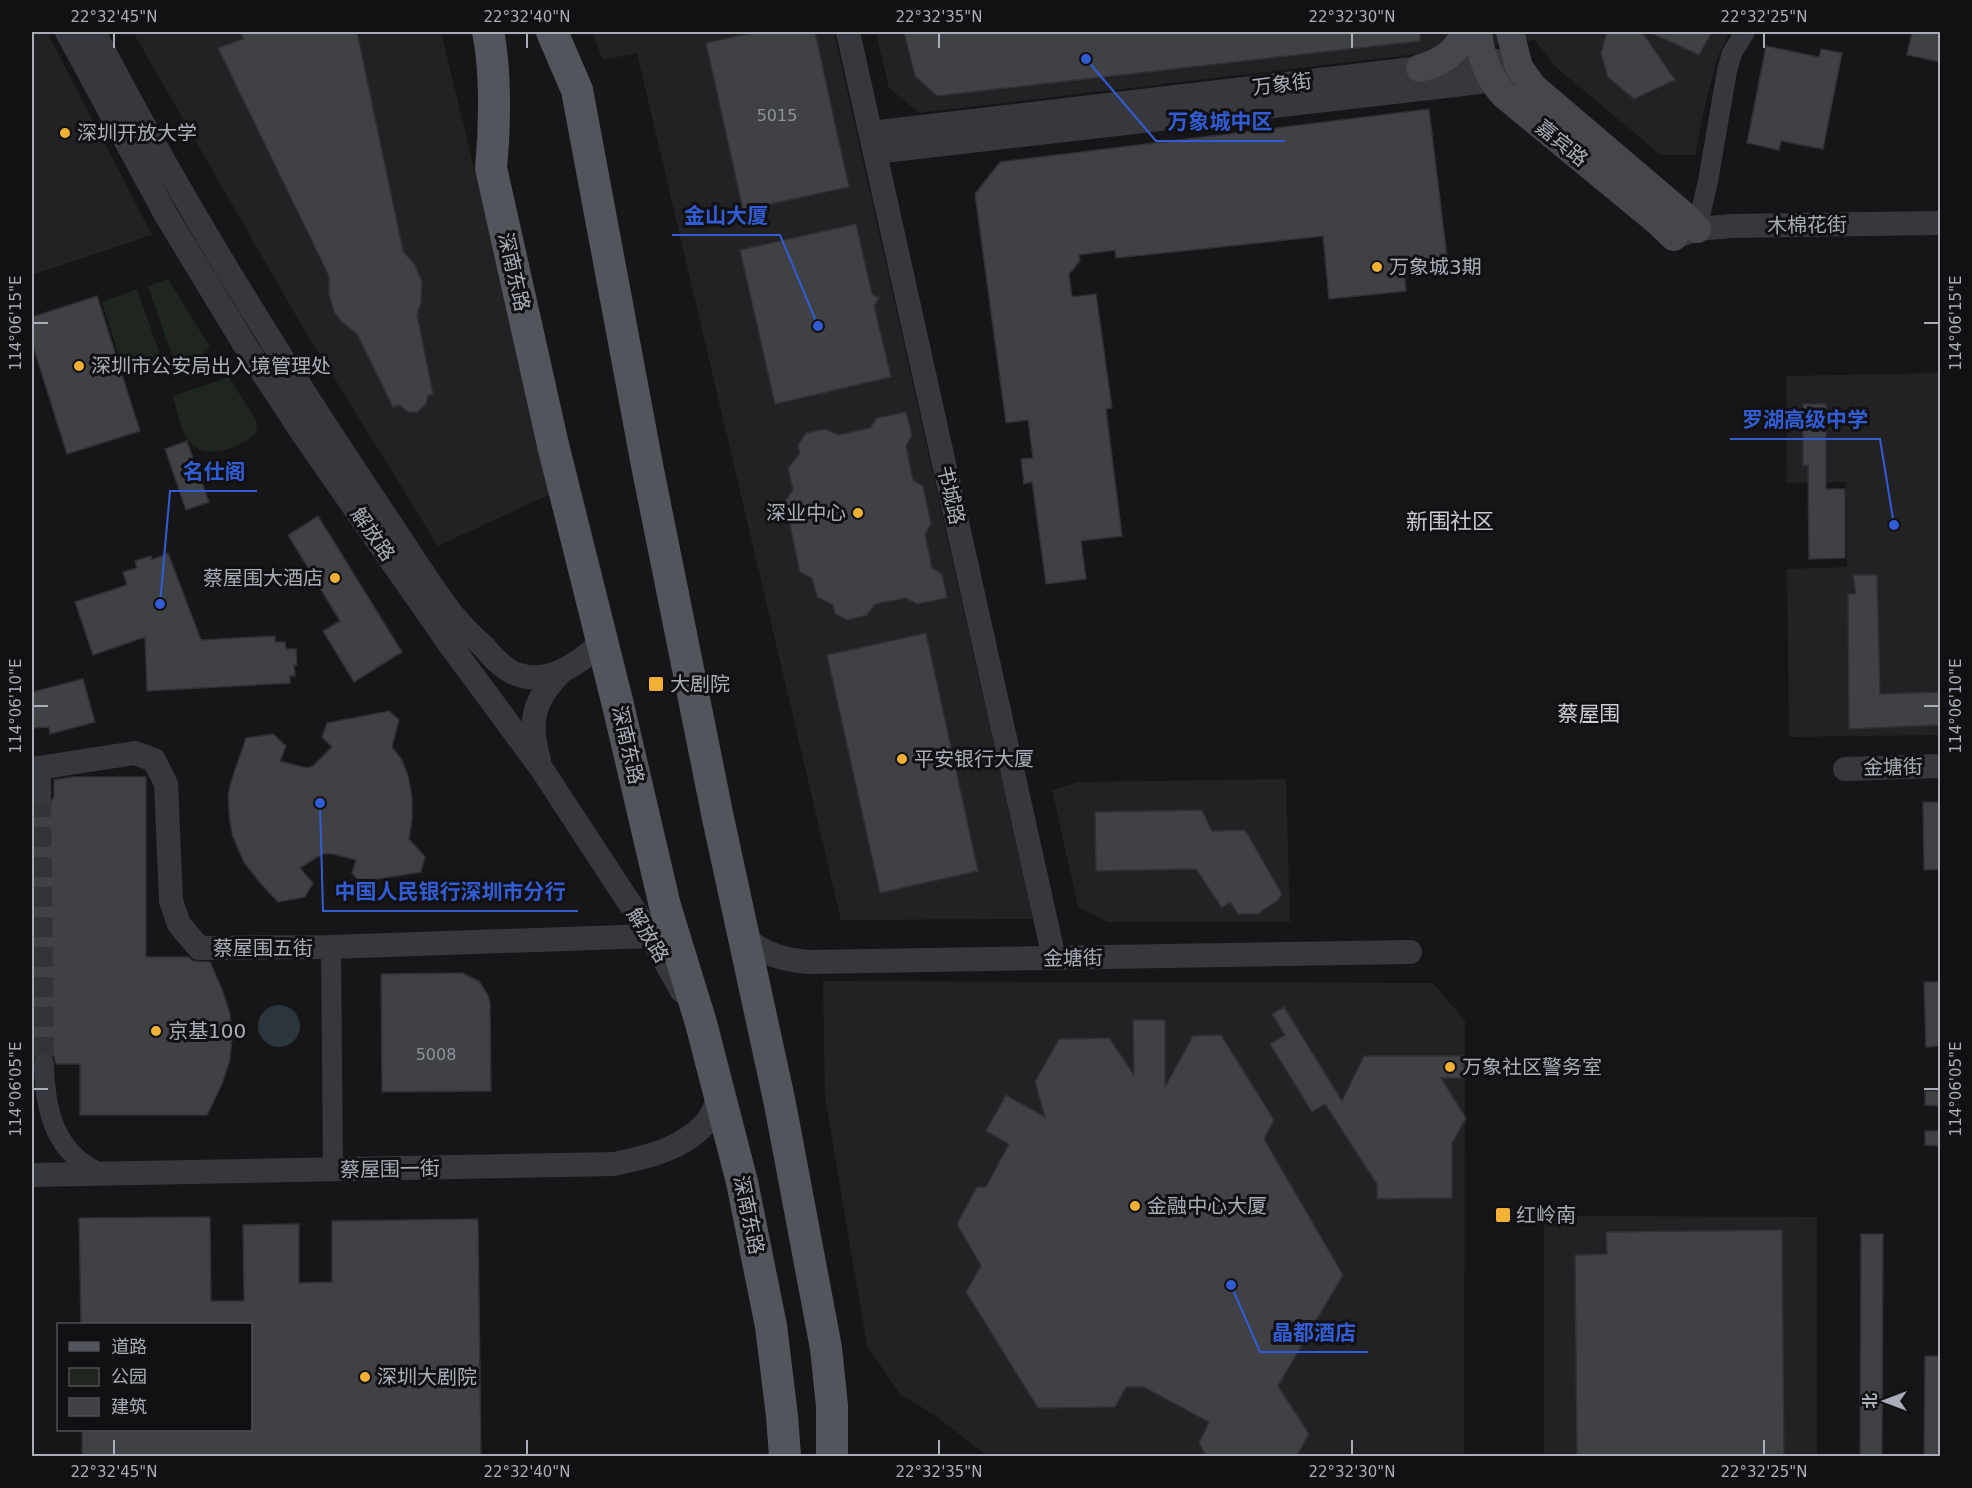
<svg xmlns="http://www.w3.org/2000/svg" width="1972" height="1488" font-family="'DejaVu Sans','Noto Sans SC',sans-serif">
	<rect width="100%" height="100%" fill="#161618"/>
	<path fill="#222225" d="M 32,32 L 47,32 L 152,235 L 32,275 Z
		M 133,32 L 441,32 L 553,493 L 438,546 L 302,326 Z
		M 592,32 L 834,32 L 1033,919 L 841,920 L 637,53 L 603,60 Z
		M 876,32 L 1730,32 L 1717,59 L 1706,101 L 1695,155 L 1661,155 L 1557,68 L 1535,40 L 919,113 L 889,88 Z
		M 1940,373 L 1940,735 L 1789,737 L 1787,569 L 1847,567 L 1846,482 L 1787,483 L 1786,376 Z
		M 1286,779 L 1290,922 L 1108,922 L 1078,907 L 1052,790 L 1078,782 Z
		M 823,981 L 1433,983 L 1465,1021 L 1464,1456 L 987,1456 L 936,1416 L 900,1394 L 867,1346 L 825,1096 Z
		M 1544,1216 L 1817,1217 L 1817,1456 L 1544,1456 Z"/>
	<path fill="#1e261f" d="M 168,279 L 210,347 C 202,358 184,362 173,358 L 148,286 Z
		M 137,289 L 164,366 L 148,372 L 123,369 L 102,302 Z
		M 229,377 L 257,422 L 256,433 C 240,448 206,462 189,441 C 180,430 177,410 173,396 Z"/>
	<path fill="#2c353c" d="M258 1026a21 21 0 1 1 42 0a21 21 0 1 1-42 0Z"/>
	<path fill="#404145" stroke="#303034" stroke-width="1.5" d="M 240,32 L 357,32 L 403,251 L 415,265 L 422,282 L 421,302 L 417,315 L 433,394 L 428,396 L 426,404 L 417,412 L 408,412 L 399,405 L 393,407 L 357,334 L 342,322 L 334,312 L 329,294 L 329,276 L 218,48 L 243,39 Z
		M 756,32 L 815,32 L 849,187 L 743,210 L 706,43 Z
		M 904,32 L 1420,32 L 1420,41 L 937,96 L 915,76 Z
		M 1607,32 L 1642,32 L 1675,80 L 1634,99 L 1608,77 L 1601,53 Z
		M 1649,32 L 1712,32 L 1699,55 Z
		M 1912,32 L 1941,32 L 1941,62 L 1907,55 Z
		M 1766,46 L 1819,57 L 1821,49 L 1842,53 L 1823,149 L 1781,141 L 1779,150 L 1747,143 Z
		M 1429,109 L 1448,265 L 1404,270 L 1406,291 L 1329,299 L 1323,236 L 1116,258 L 1115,250 L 1079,255 L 1080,261 L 1069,274 L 1072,297 L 1096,294 L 1112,408 L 1106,409 L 1122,536 L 1081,541 L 1086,579 L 1046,584 L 1032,482 L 1024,484 L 1021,459 L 1033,458 L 1028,420 L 1006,423 L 975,194 L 1000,162 Z
		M 856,224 L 872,294 L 879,298 L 874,306 L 891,377 L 775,404 L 740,250 Z
		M 97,296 L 140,431 L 67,454 L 32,343 L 32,317 Z
		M 1803,404 L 1826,404 L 1826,489 L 1845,489 L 1845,558 L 1809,559 L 1808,465 L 1803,465 Z
		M 906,412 L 912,435 L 906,446 L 913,480 L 923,486 L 931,524 L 925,534 L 932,568 L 942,574 L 947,598 L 917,604 L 906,598 L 875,604 L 867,615 L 847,620 L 835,614 L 833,605 L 817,597 L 812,578 L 800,572 L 785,501 L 793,490 L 788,468 L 800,453 L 798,445 L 806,433 L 826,429 L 838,435 L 870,428 L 877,418 Z
		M 187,441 L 209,502 L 186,510 L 165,449 Z
		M 318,516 L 402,652 L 354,682 L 323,631 L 340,621 L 288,535 Z
		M 168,553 L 201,640 L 275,636 L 275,642 L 285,642 L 286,649 L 296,649 L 297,665 L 294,665 L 295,676 L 290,676 L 290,683 L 147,691 L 145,637 L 93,655 L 75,602 L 127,585 L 123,572 L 137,568 L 135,561 L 151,556 L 152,560 Z
		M 1853,575 L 1877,575 L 1880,694 L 1941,692 L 1941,725 L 1849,729 L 1848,594 L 1856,594 Z
		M 926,633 L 978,871 L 880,893 L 827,655 Z
		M 83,679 L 95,722 L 50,734 L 49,727 L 32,728 L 32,692 Z
		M 389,711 L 399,720 L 392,747 L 402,760 L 408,776 L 412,797 L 412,820 L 409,839 L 425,857 L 421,872 L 360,882 L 352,873 L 356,860 L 333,854 L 324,854 L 317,857 L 300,868 L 313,883 L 305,897 L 278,902 L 261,884 L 244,862 L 233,837 L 230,823 L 228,796 L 231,782 L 246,738 L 273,734 L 286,746 L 280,761 L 307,768 L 313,766 L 332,747 L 322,737 L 327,723 Z
		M 72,777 L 146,777 L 146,957 L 188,957 L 193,961 L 210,962 L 222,989 L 230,1014 L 232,1036 L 230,1060 L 222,1084 L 207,1115 L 80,1115 L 80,1064 L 56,1064 L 54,1057 L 44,1052 L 37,1054 L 32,1064 L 32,804 L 40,809 L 47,807 L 54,797 L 54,780 Z
		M 1923,802 L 1941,802 L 1941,869 L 1924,870 Z
		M 1202,810 L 1212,831 L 1245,830 L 1282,894 L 1278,900 L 1258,914 L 1238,914 L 1230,902 L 1222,908 L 1196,869 L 1096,871 L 1095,812 Z
		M 462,973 L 479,981 L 488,995 L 490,1003 L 491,1091 L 382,1092 L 381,974 Z
		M 1924,982 L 1940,982 L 1940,1046 L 1926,1047 Z
		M 1284,1007 L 1342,1101 L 1364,1056 L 1464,1056 L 1464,1078 L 1441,1078 L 1466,1118 L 1452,1143 L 1452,1198 L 1377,1199 L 1377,1184 L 1325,1104 L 1312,1112 L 1270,1044 L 1285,1035 L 1272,1014 Z
		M 1133,1020 L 1165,1020 L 1165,1087 L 1193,1036 L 1221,1035 L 1274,1120 L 1264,1139 L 1343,1275 L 1278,1386 L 1309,1434 L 1297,1456 L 1206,1456 L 1199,1443 L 1209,1422 L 1144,1387 L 1126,1387 L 1115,1407 L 1038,1408 L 966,1292 L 981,1266 L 957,1224 L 977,1187 L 986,1187 L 1009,1144 L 986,1131 L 1006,1095 L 1045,1117 L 1035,1082 L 1059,1039 L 1109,1038 L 1134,1075 Z
		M 1925,1091 L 1941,1091 L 1941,1106 L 1925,1105 Z
		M 1925,1131 L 1941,1131 L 1941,1146 L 1925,1145 Z
		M 210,1217 L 211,1301 L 244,1301 L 243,1225 L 299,1224 L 299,1283 L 332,1282 L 332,1221 L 478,1219 L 481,1456 L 82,1456 L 82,1430 L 250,1430 L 250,1324 L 81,1324 L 79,1218 Z
		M 1782,1230 L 1784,1456 L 1577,1456 L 1575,1255 L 1607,1254 L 1606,1232 Z
		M 1861,1234 L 1883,1234 L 1882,1456 L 1860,1456 Z
		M 1925,1356 L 1941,1356 L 1941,1456 L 1924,1456 Z"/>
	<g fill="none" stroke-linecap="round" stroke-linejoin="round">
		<path stroke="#333438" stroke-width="20" stroke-dasharray="20 10" stroke-linecap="butt" d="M 41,797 L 44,1064"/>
		<path stroke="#37383d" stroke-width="20" d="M 1697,229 L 1708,181 L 1727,71 L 1732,53 L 1745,32
			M 41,768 L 41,797
			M 331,947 L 333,1170
			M 44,1064 C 45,1111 55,1155 103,1174"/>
		<path stroke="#37383d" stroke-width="24" d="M 67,32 L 166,215 L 246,347 L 303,434 L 448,642 L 541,768 L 651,936 L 682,991
			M 94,32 C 181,201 282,362 388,520 C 409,551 429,584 452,614 C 461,625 472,636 483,646 C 491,655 499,665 510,671 C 543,689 579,665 602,641
			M 848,32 L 1054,958
			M 871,133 L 1489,60 C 1505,61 1518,70 1529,82
			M 875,152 L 1463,84 L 1492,80 L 1509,73
			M 1680,235 L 1697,229 L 1732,226 L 1940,223
			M 539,760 C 528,723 533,700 560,673
			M 32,769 L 135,753 L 154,760 L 166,784 L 171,901 L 179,924 L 199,948 L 331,947 L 651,936
			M 1845,769 L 1940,766
			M 743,937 C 764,954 783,960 809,962 L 1410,952
			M 32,1175 L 614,1164 C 646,1157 681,1150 705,1124 C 712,1116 716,1105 720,1095"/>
		<path stroke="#45474d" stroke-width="28" d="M 1478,32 C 1481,56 1487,76 1504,95 L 1657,221 L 1674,237
			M 1510,32 L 1519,67 L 1533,87 L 1688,219 L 1697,229
			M 1420,68 C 1441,63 1457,52 1465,32"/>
		<path stroke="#53555c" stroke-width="32" d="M 488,32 C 496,70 495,128 491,168 L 553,445 L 618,705 L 665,906 L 701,1023 L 742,1182 L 771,1326 L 782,1416 L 785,1456
			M 552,32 L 577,90 L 647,465 L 718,818 L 780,1104 L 826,1348 L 832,1406 L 832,1456"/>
	</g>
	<path fill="none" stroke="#a8adb8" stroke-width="2" d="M 114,33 L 114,48M 527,33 L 527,48M 939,33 L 939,48M 1352,33 L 1352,48M 1764,33 L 1764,48M 33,323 L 48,323M 1924,323 L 1939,323M 33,706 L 48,706M 1924,706 L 1939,706M 33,1089 L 48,1089M 1924,1089 L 1939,1089M 114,1440 L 114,1455M 527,1440 L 527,1455M 939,1440 L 939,1455M 1352,1440 L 1352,1455M 1764,1440 L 1764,1455"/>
	<g fill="#f2b134" stroke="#111113" stroke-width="2">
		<circle cx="65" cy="133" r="6"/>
		<circle cx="1377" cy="267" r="6"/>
		<circle cx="79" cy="366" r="6"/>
		<circle cx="858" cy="513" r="6"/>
		<circle cx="335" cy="578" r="6"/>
		<rect x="648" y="676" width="16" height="16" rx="3"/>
		<circle cx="902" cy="759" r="6"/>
		<circle cx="156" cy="1031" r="6"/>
		<circle cx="1450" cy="1067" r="6"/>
		<circle cx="1135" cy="1206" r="6"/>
		<rect x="1495" y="1207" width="16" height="16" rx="3"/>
		<circle cx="365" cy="1377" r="6"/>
	</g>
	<g text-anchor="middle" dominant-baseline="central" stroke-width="6" stroke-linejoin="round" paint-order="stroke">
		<g font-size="16" fill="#8e929b">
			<text x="777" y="115">5015</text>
			<text x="436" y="1054">5008</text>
		</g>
		<g font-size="20" fill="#a8adb8" stroke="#111113">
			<text transform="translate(1282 84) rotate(-7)">万象街</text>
			<text transform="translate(1562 143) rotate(39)">嘉宾路</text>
			<text transform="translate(1807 225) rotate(-1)">木棉花街</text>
			<text transform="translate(514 272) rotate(77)">深南东路</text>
			<text transform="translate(951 495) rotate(77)">书城路</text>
			<text transform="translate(373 534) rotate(55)">解放路</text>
			<text transform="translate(628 745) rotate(77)">深南东路</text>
			<text transform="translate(1893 767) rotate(-1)">金塘街</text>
			<text transform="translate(648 935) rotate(58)">解放路</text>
			<text x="263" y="948">蔡屋围五街</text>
			<text transform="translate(1073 958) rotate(-1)">金塘街</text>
			<text transform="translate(390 1169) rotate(-1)">蔡屋围一街</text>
			<text transform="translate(749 1215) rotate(78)">深南东路</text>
		</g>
		<g font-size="20" fill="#a8adb8" stroke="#111113" text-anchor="start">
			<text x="77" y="133">深圳开放大学</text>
			<text x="1389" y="267">万象城3期</text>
			<text x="91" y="366">深圳市公安局出入境管理处</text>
			<text x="846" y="513" text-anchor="end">深业中心</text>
			<text x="323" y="578" text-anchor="end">蔡屋围大酒店</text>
			<text x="670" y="684">大剧院</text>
			<text x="914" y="759">平安银行大厦</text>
			<text x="168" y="1031">京基100</text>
			<text x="1462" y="1067">万象社区警务室</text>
			<text x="1147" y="1206">金融中心大厦</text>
			<text x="1516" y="1215">红岭南</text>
			<text x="377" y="1377">深圳大剧院</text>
		</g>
		<g font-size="21" fill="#c9ccd4" stroke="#111113">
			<text x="1589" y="714">蔡屋围</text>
		</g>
		<g font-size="22" fill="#c9ccd4" stroke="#111113">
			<text x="1450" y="521">新围社区</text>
		</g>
	</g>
	<path fill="none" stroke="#325cd3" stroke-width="2" d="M1086 59L1156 141H1285M818 326L780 235H672M1894 525L1880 439H1730M160 604L170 491H257M320 803L323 911H578M1231 1285L1260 1352H1368"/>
	<g fill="#325cd3" stroke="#111113" stroke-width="2">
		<circle cx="1086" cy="59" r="6"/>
		<circle cx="818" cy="326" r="6"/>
		<circle cx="1894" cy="525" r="6"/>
		<circle cx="160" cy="604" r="6"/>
		<circle cx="320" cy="803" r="6"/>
		<circle cx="1231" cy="1285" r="6"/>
	</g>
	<g font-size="21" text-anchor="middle" font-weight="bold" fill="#325cd3" stroke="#111113" stroke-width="6" stroke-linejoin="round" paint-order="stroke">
		<text x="1220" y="129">万象城中区</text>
		<text x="726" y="223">金山大厦</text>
		<text x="1805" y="427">罗湖高级中学</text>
		<text x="214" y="479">名仕阁</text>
		<text x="450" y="899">中国人民银行深圳市分行</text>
		<text x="1314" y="1340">晶都酒店</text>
	</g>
	<rect width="1972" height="1488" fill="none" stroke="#111113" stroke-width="66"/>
	<rect x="57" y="1323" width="195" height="108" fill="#111113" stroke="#4d4f55" stroke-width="1.5"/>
	<rect x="69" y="1342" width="30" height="9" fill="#53555c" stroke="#4d4f55" stroke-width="1.5"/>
	<text x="111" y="1353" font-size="18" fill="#a8adb8">道路</text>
	<rect x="69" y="1368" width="30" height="18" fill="#1e261f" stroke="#4d4f55" stroke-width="1.5"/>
	<text x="111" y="1383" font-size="18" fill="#a8adb8">公园</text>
	<rect x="69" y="1398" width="30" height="18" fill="#404145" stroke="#4d4f55" stroke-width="1.5"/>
	<text x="111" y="1413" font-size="18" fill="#a8adb8">建筑</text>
	<g transform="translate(1885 1401) rotate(270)" stroke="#111113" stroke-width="4.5" paint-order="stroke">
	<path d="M0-4.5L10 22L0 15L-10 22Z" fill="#a8adb8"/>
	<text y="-9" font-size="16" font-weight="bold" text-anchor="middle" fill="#a8adb8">北</text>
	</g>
	<rect x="33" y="33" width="1906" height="1422" fill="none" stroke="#a8adb8" stroke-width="2"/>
	<g font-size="15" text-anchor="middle" fill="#a8adb8">
		<text x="114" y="22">22°32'45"N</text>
		<text x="527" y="22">22°32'40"N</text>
		<text x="939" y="22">22°32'35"N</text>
		<text x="1352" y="22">22°32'30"N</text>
		<text x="1764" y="22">22°32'25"N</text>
		<text transform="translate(1956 323) rotate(-90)" y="5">114°06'15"E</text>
		<text transform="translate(16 323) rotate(-90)" y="5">114°06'15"E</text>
		<text transform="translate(1956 706) rotate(-90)" y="5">114°06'10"E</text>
		<text transform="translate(16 706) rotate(-90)" y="5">114°06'10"E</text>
		<text transform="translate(1956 1089) rotate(-90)" y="5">114°06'05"E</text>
		<text transform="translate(16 1089) rotate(-90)" y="5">114°06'05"E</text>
		<text x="114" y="1477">22°32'45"N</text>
		<text x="527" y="1477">22°32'40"N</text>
		<text x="939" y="1477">22°32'35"N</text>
		<text x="1352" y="1477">22°32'30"N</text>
		<text x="1764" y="1477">22°32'25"N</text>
	</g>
</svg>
